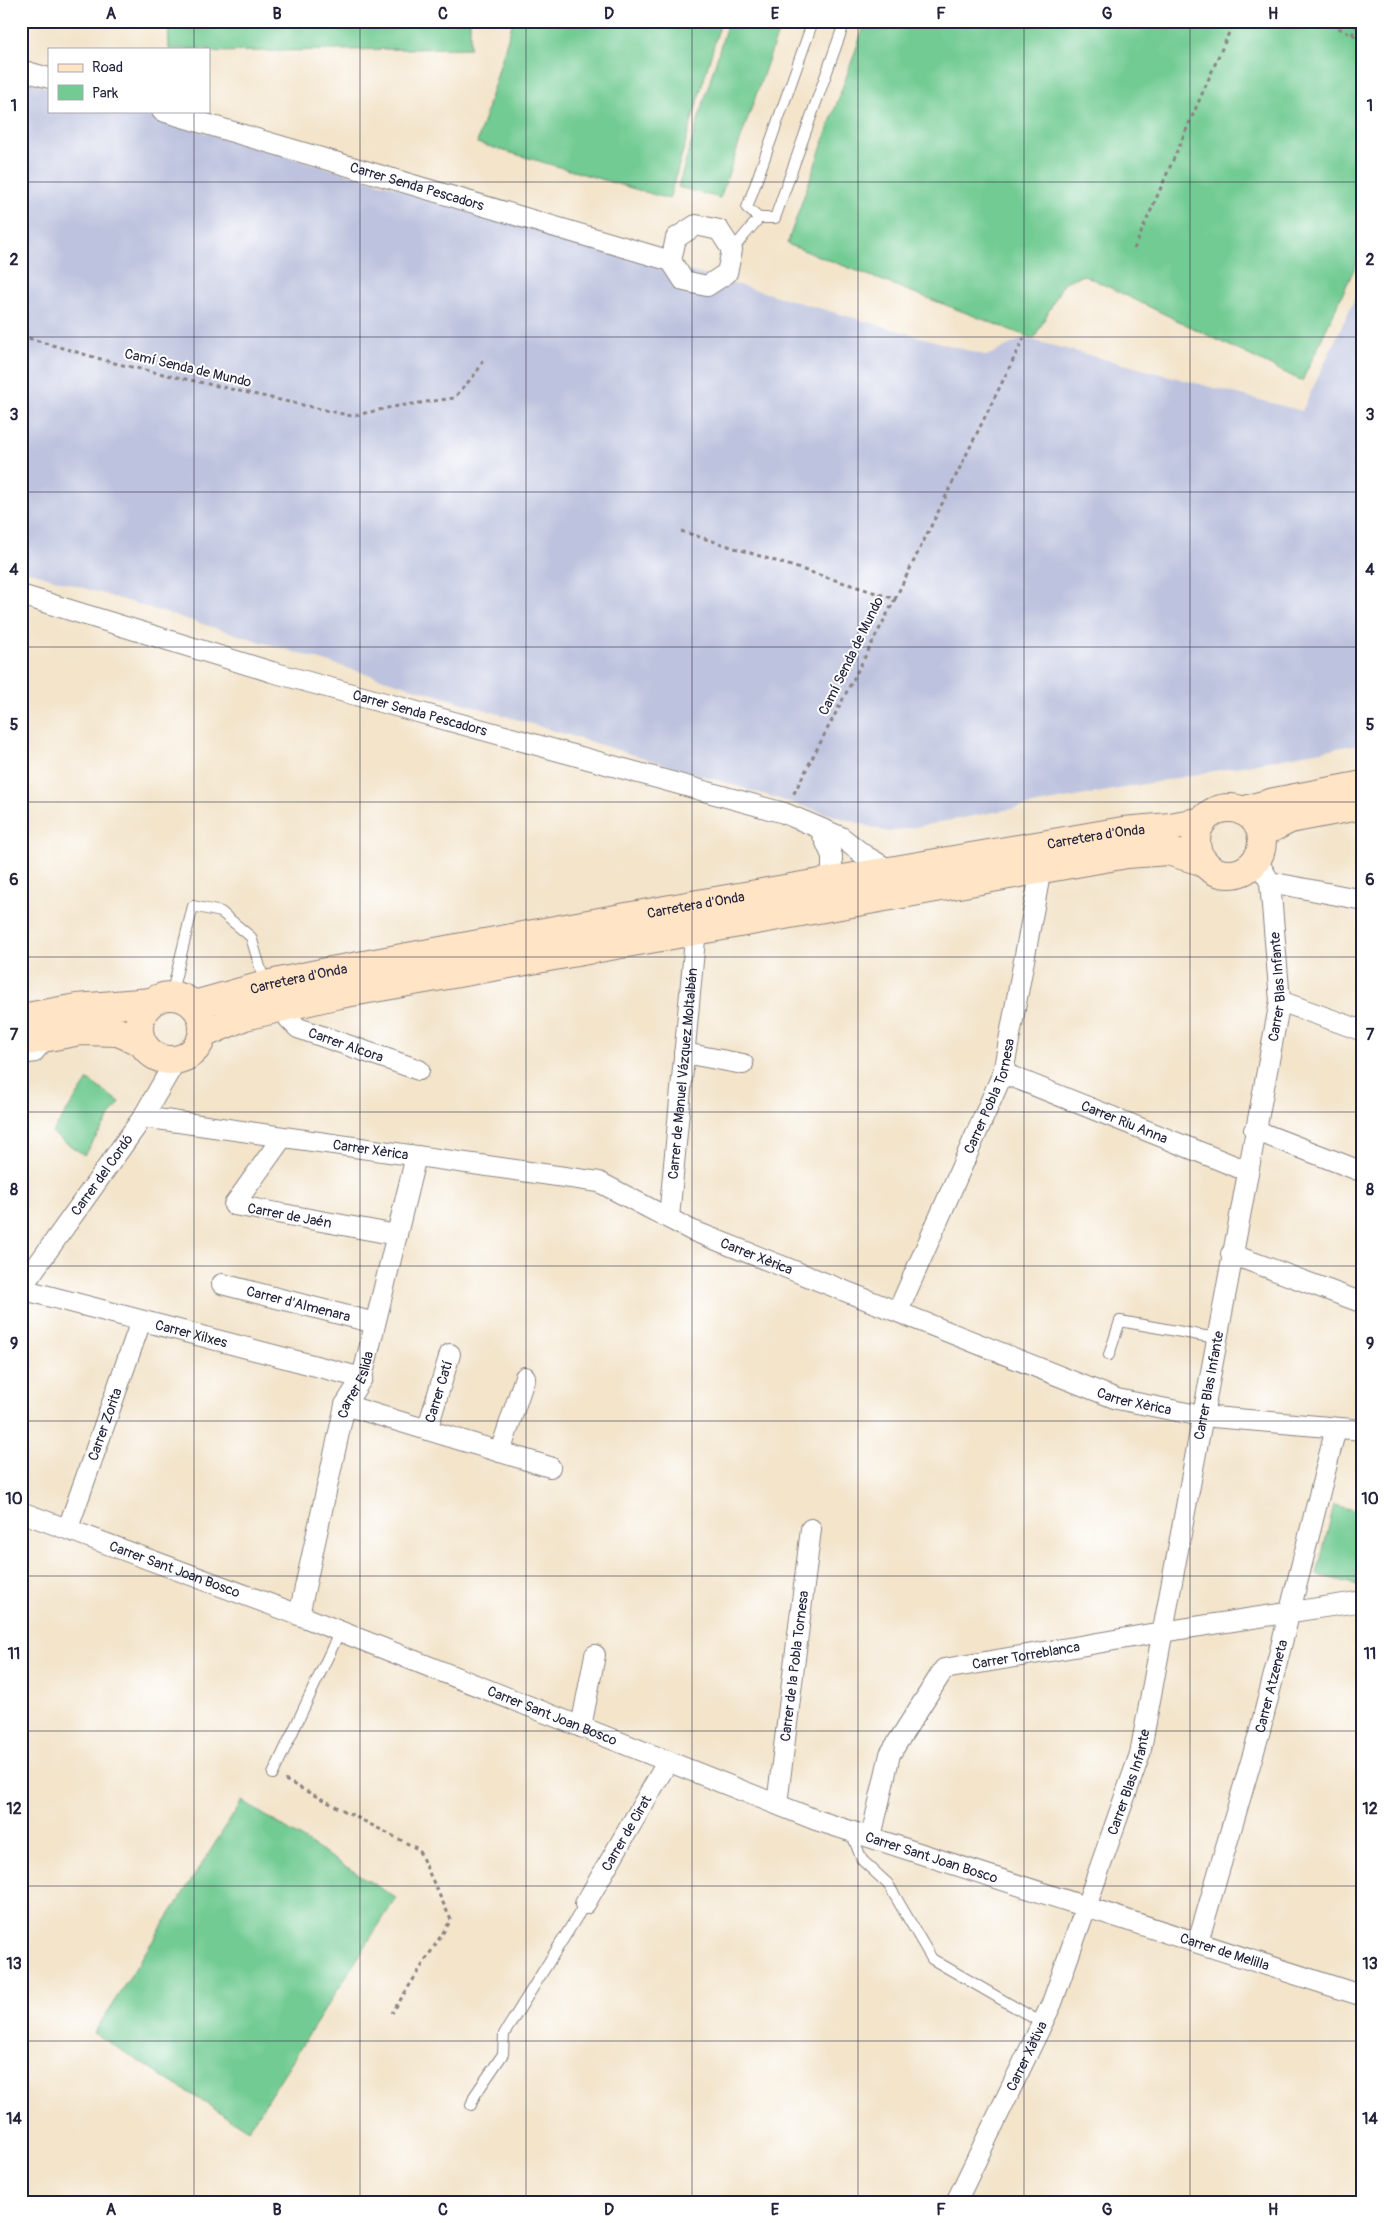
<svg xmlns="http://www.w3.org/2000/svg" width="1384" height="2223" font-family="Pangolin,sans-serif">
	<rect width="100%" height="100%" fill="#fff"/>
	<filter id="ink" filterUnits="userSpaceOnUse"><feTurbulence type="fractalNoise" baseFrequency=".02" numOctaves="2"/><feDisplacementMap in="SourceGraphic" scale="10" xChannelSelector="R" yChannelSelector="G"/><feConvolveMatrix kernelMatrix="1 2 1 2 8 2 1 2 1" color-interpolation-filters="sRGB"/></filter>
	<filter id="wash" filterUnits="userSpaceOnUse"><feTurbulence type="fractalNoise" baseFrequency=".0096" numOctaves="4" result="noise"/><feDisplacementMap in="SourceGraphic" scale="20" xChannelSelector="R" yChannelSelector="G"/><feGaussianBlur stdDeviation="1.12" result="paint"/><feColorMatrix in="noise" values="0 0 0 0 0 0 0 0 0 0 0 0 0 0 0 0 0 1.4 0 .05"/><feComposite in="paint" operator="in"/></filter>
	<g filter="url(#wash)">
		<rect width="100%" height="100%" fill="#f3e4ca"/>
		<path fill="#bdc3de" d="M 21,80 L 49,88 L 49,111 L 129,111 L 987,356 L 1024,338 L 1302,411 L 1363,281 L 1363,743 L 888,832 L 21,569 Z"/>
		<path fill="#71cb92" stroke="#4a7666" d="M 168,21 L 470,21 L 470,48 L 209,52 L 209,49 L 169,49 Z
			M 513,21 L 721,21 L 669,199 L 477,143 Z
			M 728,21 L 782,21 L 720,198 L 678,187 Z
			M 866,21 L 1363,21 L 1363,250 L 1302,381 L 1084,275 L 1064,282 L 1034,339 L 787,244 Z
			M 88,1080 L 120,1102 L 84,1155 L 52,1133 Z
			M 1334,1505 L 1363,1512 L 1363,1586 L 1317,1575 Z
			M 242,1801 L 396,1898 L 248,2130 L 94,2033 Z"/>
	</g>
	<g filter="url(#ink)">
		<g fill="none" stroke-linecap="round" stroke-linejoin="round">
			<defs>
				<path id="service" d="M 813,21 L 747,208 L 759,218 L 775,218 L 845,21
					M 732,250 L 759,218
					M 171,996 L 193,906 L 221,912 L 251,937 L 265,984
					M 21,1059 L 36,1057 L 49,1042
					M 1109,1355 L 1120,1321 L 1216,1338
					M 273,1774 L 340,1631
					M 851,1832 L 862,1860 L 888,1884 L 932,1959 L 1042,2023
					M 471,2105 L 475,2095 L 503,2054 L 504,2034 L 585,1904"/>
				<g id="minor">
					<path d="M 21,70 L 49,78"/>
					<path id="s1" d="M 162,111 L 671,261"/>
					<path d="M 696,225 L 719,230 L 732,250 L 727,273 L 707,286 L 684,281 L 671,261 L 676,238 Z"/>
					<path id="s2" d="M 21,595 L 272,672 L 784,813 L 841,837 L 864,855 L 891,871"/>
					<path d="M 820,829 L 832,856 L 832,881"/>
					<path d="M 1270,882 L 1363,900"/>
					<path d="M 1280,1001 L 1363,1031"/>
					<path id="s3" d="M 285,1005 L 289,1019 L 298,1028 L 419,1070"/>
					<path d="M 684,1053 L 743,1064"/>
					<path id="s4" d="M 1003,1073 L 1247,1171"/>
					<path id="s5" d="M 143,1117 L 599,1182 L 691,1230 L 1117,1399 L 1202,1416 L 1363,1430"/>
					<path d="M 1254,1130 L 1363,1172"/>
					<path id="s6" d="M 282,1138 L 234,1205 L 397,1235"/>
					<path id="s7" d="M 669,1218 L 696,929"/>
					<path d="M 1231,1254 L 1363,1303"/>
					<path id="s8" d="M 222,1284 L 375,1323"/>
					<path id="s9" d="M 21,1288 L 143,1117 L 176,1060"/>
					<path id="s10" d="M 21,1289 L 362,1378"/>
					<path id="s11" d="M 898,1311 L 1003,1073 L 1041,869"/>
					<path d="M 345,1405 L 550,1467"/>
					<path id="s12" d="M 427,1430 L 450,1354"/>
					<path d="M 500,1452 L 525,1377"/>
					<path id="s13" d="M 21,1512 L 299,1615 L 816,1820 L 1363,1996"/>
					<path id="s14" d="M 68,1528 L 141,1321"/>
					<path id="s15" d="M 299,1615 L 345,1405 L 362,1378 L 416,1156"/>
					<path d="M 581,1727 L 595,1655"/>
					<path id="s16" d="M 777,1804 L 811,1529"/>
					<path id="s17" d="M 871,1837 L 890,1754 L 944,1669 L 1162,1632 L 1363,1601"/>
					<path id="s18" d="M 585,1904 L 668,1761"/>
					<path id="s19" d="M 1198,1942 L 1259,1734 L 1336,1428"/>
					<path id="s20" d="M 956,2202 L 1052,2003 L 1140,1754 L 1280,1001 L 1270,882 L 1257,860"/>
				</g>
				<g id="secondary">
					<circle cx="1229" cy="841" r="33"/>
					<path d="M 1242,811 L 1274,802 L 1363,785"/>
					<path d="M 1262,833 L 1290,819 L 1363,805"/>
					<circle cx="171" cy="1028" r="32"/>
					<path id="s21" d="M 194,1005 L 266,985 L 331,971 L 698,904 L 1123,831 L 1170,827 L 1203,821"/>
					<path d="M 21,1018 L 77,1008 L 151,1002"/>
					<path d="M 203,1034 L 245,1016 L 335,995 L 1127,854 L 1168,851 L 1204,862"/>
					<path d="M 21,1042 L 81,1031 L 118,1032 L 141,1042"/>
				</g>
			</defs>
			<use href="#service" stroke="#8a8382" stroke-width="12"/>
			<use href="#minor" stroke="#8a8382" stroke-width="22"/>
			<use href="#secondary" stroke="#8a8382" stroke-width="30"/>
			<path stroke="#8a8382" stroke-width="3" stroke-dasharray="4 4" stroke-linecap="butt" d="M 1324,21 L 1363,40
				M 1352,35 L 1358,21
				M 1134,249 L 1234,21
				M 21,336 L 118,364 L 352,416 L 392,407 L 454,398 L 477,372 L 484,358
				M 681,531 L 895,599 L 792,797
				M 895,599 L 1024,338
				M 285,1780 L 418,1849 L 451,1920 L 392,2013"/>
			<use href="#service" stroke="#fff" stroke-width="10"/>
			<use href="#minor" stroke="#fff" stroke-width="20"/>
			<use href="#secondary" stroke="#ffe4c6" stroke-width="28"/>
		</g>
	</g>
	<path fill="none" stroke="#22223b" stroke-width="1" stroke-opacity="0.55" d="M 194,21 L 194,49M 360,21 L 360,2202M 526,21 L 526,2202M 692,21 L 692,2202M 858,21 L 858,2202M 1024,21 L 1024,2202M 1190,21 L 1190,2202M 194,111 L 194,2202M 21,182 L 1363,182M 21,337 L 1363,337M 21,492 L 1363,492M 21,647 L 1363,647M 21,802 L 1363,802M 21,957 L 1363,957M 21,1112 L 1363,1112M 21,1266 L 1363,1266M 21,1421 L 1363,1421M 21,1576 L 1363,1576M 21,1731 L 1363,1731M 21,1886 L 1363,1886M 21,2041 L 1363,2041"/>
	<g text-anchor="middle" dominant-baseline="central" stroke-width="4" stroke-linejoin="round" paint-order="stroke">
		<g font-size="14" fill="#22223b" stroke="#fff">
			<text stroke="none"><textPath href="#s1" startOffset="266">Carrer Senda Pescadors</textPath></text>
			<text transform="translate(188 368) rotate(13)">Camí Senda de Mundo</text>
			<text transform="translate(851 656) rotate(-64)">Camí Senda de Mundo</text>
			<text stroke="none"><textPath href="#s2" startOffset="416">Carrer Senda Pescadors</textPath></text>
			<text stroke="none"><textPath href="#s21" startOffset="918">Carretera d'Onda</textPath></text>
			<text stroke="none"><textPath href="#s21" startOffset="512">Carretera d'Onda</textPath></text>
			<text stroke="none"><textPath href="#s21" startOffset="108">Carretera d'Onda</textPath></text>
			<text stroke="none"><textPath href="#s20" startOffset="1265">Carrer Blas Infante</textPath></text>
			<text stroke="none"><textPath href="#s3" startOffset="78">Carrer Alcora</textPath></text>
			<text stroke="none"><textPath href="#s7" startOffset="145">Carrer de Manuel Vázquez Moltalbán</textPath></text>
			<text stroke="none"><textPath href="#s11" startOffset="234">Carrer Pobla Tornesa</textPath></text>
			<text stroke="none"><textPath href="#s4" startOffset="131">Carrer Riu Anna</textPath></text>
			<text stroke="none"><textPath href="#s5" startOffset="230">Carrer Xèrica</textPath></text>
			<text stroke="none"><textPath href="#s9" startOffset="139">Carrer del Cordó</textPath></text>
			<text stroke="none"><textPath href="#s6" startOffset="139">Carrer de Jaén</textPath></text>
			<text stroke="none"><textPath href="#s5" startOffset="635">Carrer Xèrica</textPath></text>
			<text stroke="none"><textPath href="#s8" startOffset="79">Carrer d'Almenara</textPath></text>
			<text stroke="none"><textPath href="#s10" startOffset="176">Carrer Xilxes</textPath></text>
			<text stroke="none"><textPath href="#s15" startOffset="238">Carrer Eslida</textPath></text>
			<text stroke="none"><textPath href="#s20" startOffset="860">Carrer Blas Infante</textPath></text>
			<text stroke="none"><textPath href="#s12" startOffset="40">Carrer Catí</textPath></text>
			<text stroke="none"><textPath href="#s5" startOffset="1040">Carrer Xèrica</textPath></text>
			<text stroke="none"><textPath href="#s14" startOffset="110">Carrer Zorita</textPath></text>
			<text stroke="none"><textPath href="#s13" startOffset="164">Carrer Sant Joan Bosco</textPath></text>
			<text stroke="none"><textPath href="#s17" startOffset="269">Carrer Torreblanca</textPath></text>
			<text stroke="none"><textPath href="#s16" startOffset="139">Carrer de la Pobla Tornesa</textPath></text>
			<text stroke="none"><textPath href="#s19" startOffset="266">Carrer Atzeneta</textPath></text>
			<text stroke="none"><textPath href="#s13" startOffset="569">Carrer Sant Joan Bosco</textPath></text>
			<text stroke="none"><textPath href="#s20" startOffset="455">Carrer Blas Infante</textPath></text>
			<text stroke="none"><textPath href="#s18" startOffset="82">Carrer de Cirat</textPath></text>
			<text stroke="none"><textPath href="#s13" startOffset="974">Carrer Sant Joan Bosco</textPath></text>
			<text stroke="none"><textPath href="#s13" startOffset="1282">Carrer de Melilla</textPath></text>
			<text stroke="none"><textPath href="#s20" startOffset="162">Carrer Xàtiva</textPath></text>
		</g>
	</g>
	<rect width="1384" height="2223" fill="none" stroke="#fff" stroke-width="55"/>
	<rect x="48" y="48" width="162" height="65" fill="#ffffff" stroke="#a7a7b1"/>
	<rect x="58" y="64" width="25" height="8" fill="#ffe4c6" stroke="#a7a7b1"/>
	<text x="92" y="72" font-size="15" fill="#22223b">Road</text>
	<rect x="58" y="85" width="25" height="15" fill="#71cb92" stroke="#a7a7b1"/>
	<text x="92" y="98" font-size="15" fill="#22223b">Park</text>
	<rect x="28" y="28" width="1328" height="2168" fill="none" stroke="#22223b" stroke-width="2"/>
	<g font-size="16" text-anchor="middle" font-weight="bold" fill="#22223b">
		<text x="111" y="19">A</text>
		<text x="277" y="19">B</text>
		<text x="443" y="19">C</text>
		<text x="609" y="19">D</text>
		<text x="775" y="19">E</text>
		<text x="941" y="19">F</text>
		<text x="1107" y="19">G</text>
		<text x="1273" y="19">H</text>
		<text x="14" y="111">1</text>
		<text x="1370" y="111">1</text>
		<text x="14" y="265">2</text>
		<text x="1370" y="265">2</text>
		<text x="14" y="420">3</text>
		<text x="1370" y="420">3</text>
		<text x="14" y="575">4</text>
		<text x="1370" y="575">4</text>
		<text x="14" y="730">5</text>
		<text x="1370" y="730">5</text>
		<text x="14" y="885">6</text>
		<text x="1370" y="885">6</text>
		<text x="14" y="1040">7</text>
		<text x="1370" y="1040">7</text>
		<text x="14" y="1195">8</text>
		<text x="1370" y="1195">8</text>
		<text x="14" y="1349">9</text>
		<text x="1370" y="1349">9</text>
		<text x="14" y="1504">10</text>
		<text x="1370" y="1504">10</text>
		<text x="14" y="1659">11</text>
		<text x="1370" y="1659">11</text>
		<text x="14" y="1814">12</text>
		<text x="1370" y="1814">12</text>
		<text x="14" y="1969">13</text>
		<text x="1370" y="1969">13</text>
		<text x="14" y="2124">14</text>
		<text x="1370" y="2124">14</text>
		<text x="111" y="2215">A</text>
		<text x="277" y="2215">B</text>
		<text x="443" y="2215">C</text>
		<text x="609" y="2215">D</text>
		<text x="775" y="2215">E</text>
		<text x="941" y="2215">F</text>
		<text x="1107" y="2215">G</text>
		<text x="1273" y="2215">H</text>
	</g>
</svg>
